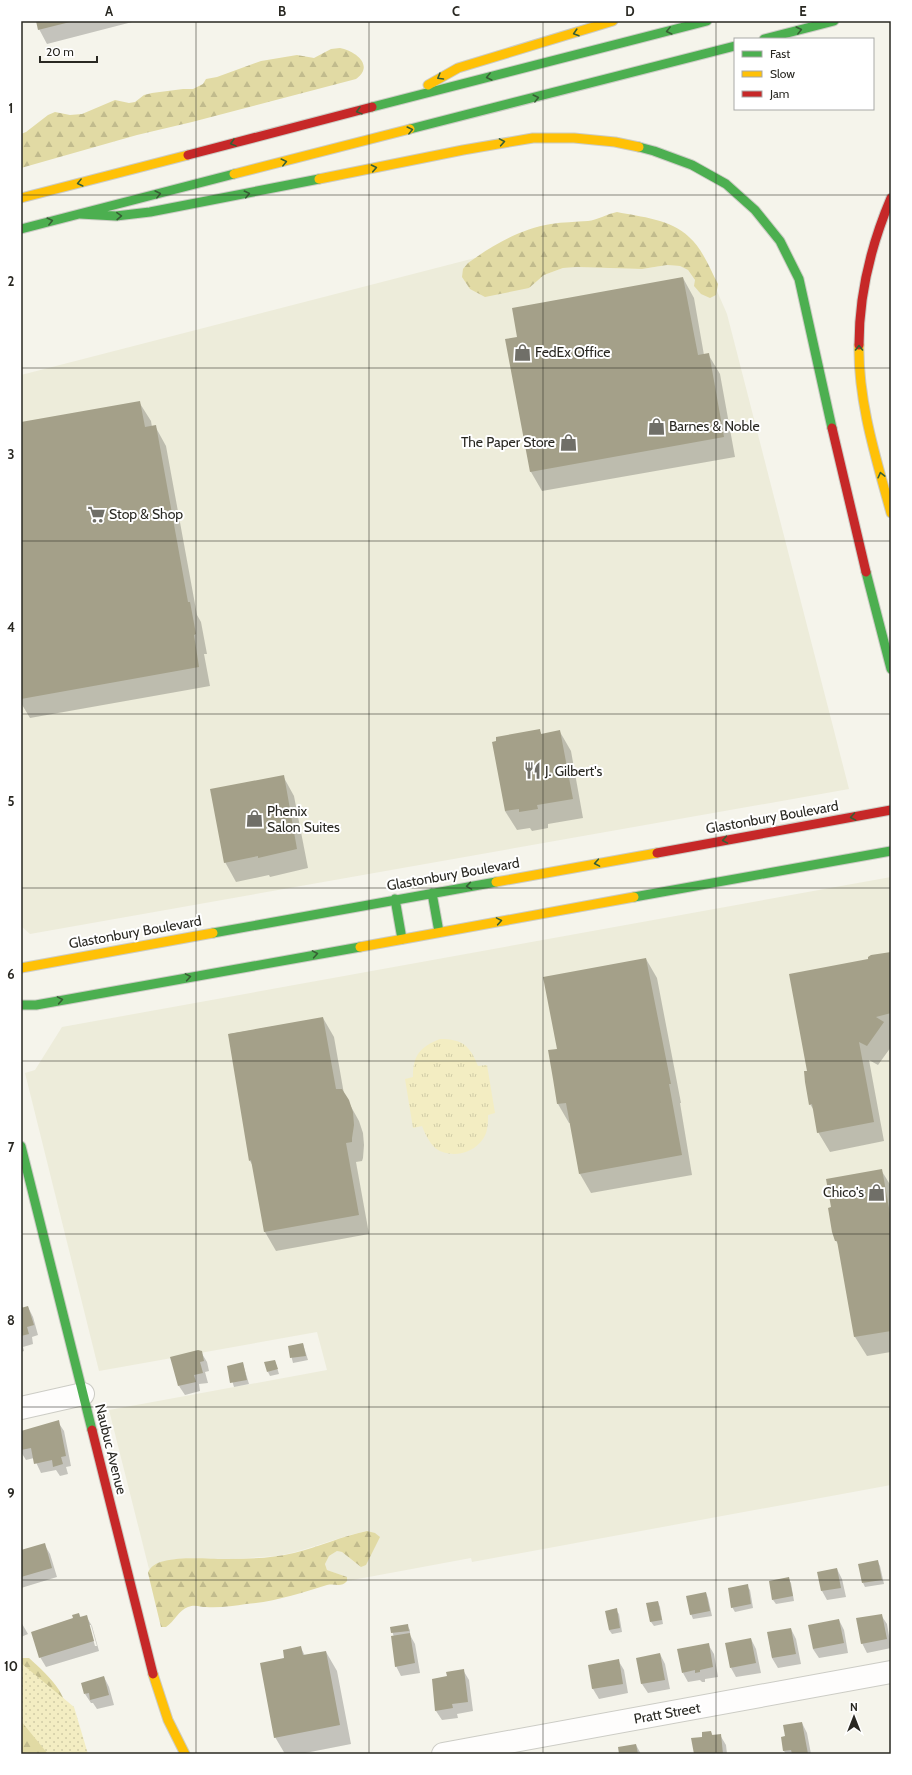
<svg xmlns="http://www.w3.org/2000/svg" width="912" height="1775" font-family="Cabin,sans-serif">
	<defs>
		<pattern id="grass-tufts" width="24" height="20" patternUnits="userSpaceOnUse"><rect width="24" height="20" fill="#f3edc2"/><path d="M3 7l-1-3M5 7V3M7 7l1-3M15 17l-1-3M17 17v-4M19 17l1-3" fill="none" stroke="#d0cba6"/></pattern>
		<pattern id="forest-firs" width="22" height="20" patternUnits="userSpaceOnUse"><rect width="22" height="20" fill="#e1daa4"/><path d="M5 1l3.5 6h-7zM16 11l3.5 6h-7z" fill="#c1bb8d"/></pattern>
		<pattern id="park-dots" width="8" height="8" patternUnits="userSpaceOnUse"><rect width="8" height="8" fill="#f3edc2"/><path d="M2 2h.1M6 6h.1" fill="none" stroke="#d0cba6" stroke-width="1.8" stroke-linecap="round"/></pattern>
	</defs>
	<rect width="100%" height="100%" fill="#f5f4eb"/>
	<path fill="#edecda" d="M 475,258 L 529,288 L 544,275 L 563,268 L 577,267 L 642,269 L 667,265 L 680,266 L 688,270 L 695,280 L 717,291 L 727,314 L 849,789 L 30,934 L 21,926 L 21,375 Z
		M 891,877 L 891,1485 L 472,1562 L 471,1558 L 347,1581 L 346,1577 L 327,1570 L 325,1564 L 329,1556 L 337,1551 L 342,1552 L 361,1567 L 367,1531 L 350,1535 L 296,1552 L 277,1556 L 216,1560 L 194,1558 L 176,1559 L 162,1562 L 149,1569 L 109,1410 L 327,1370 L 317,1332 L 99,1371 L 25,1073 L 35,1070 L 62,1027 Z"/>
	<path fill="url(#grass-tufts)" d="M 440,1039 C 463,1039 470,1046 478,1066 L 487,1065 L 495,1113 L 488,1115 C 488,1123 488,1132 483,1139 C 473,1154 450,1159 435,1148 C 429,1142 425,1134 422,1126 L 413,1128 L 405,1079 L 413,1077 C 413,1055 420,1047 440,1039 Z"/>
	<path fill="url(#forest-firs)" d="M 340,48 C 355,51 375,65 356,79 L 192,122 L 137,135 L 21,168 L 21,134 L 26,132 L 48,115 L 55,112 L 70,115 L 82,114 L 115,100 L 129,103 L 135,102 L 144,95 L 152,93 L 183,89 L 193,89 L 203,84 L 206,79 L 217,77 L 261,61 L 297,55 L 314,58 L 331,49 Z
		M 617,212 C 641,217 671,219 689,237 C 702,248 710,269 718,284 L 716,295 L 710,298 L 701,294 L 694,286 L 695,280 L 688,270 L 680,266 L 667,265 L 642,269 L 577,267 L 563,268 L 544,275 L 529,288 L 485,297 L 470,289 L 462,277 L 463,269 L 468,263 C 493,245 520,229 551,224 C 563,222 575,222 588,221 C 597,220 607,214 617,212 Z
		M 367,1531 L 375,1533 L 380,1537 L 366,1565 L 361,1567 L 342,1552 L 337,1551 L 329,1556 L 325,1564 L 327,1570 L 347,1577 L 347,1581 C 341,1588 335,1583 327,1585 C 301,1593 274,1602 246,1604 C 234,1606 219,1608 206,1607 C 200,1607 195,1604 188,1607 C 179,1610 174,1622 166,1627 L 161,1627 L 148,1573 C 154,1552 211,1560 228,1559 C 250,1559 273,1558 294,1553 C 319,1547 342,1536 367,1531 Z
		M 21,1658 L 29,1658 C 40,1668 51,1678 59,1690 C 70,1708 71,1734 75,1754 L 21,1754 Z"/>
	<path fill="url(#park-dots)" d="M 21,1663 L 74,1707 L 88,1754 L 48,1754 L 21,1721 Z"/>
	<path fill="#0003" fill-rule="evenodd" d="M 37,21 L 136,21 L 47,44 L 39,29 Z
		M 683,278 L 694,298 L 704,355 L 708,354 L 720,374 L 735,457 L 542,491 L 531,472 L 518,338 Z
		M 139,402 L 151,421 L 152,427 L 155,426 L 166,446 L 197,615 L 201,622 L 207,654 L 204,654 L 210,686 L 30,718 L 21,703 L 21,424 Z
		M 539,730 L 542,735 L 560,732 L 571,751 L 583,818 L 548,824 L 548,828 L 532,831 L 530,828 L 517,830 L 505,811 Z
		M 283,776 L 294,796 L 308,868 L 270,877 L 269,875 L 236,882 L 225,862 Z
		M 891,953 L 891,1047 L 878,1065 L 869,1060 L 884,1141 L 830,1152 L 818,1132 L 815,1112 L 810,1104 L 808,1071 L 870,960 Z
		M 646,959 L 657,978 L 681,1103 L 680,1103 L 692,1175 L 591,1193 L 580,1174 L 571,1123 L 569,1123 L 558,1104 L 558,1050 Z
		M 323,1018 L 334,1037 L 344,1094 L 359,1121 L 363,1133 L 364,1145 L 363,1158 L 362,1161 L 356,1162 L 369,1234 L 276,1251 L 265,1232 L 253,1166 L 250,1161 L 229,1034 Z
		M 881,1170 L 891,1186 L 891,1352 L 867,1356 L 855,1337 L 840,1247 L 836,1241 Z
		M 21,1305 L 23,1308 L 28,1307 L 33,1317 L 38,1335 L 32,1337 L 33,1344 L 23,1347 L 24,1351 L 21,1352 Z
		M 303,1344 L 308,1360 L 293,1363 L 289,1347 Z
		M 201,1352 L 207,1362 L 209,1371 L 205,1372 L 208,1383 L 199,1384 L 200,1391 L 185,1395 L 179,1386 Z
		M 275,1361 L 279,1374 L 270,1376 L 268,1372 Z
		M 243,1364 L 249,1384 L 234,1387 L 228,1367 Z
		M 58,1422 L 64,1431 L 71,1466 L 66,1467 L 68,1474 L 60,1476 L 56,1470 L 41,1473 L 34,1458 L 26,1460 L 21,1452 L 21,1432 Z
		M 44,1544 L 50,1554 L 57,1577 L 21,1588 L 21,1551 Z
		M 878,1562 L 880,1566 L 884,1584 L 865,1587 L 863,1583 Z
		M 837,1569 L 842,1579 L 846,1597 L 827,1600 L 822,1591 Z
		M 788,1578 L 791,1583 L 794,1601 L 776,1604 L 773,1600 Z
		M 747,1586 L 750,1590 L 753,1608 L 735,1612 L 732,1607 Z
		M 706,1593 L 708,1598 L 712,1616 L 693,1619 L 691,1614 Z
		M 658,1602 L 660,1607 L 663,1624 L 654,1626 L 651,1622 Z
		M 616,1610 L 619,1614 L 622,1632 L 612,1634 L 609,1630 Z
		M 79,1614 L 81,1618 L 86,1616 L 92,1626 L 99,1651 L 46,1667 L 40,1657 ZM 89,1625 L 91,1625 L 97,1646 L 95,1646 Z
		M 881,1615 L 887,1624 L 891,1648 L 867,1653 L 862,1643 Z
		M 839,1620 L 844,1630 L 848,1653 L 819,1658 L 813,1649 Z
		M 21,1622 L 28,1634 L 21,1637 Z
		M 407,1625 L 410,1630 L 410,1635 L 415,1644 L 420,1673 L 401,1676 L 396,1666 L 394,1637 L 391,1628 Z
		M 791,1629 L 796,1639 L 801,1664 L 778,1668 L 772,1658 L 768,1633 Z
		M 751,1639 L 756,1649 L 761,1673 L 736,1677 L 731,1668 Z
		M 708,1644 L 714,1654 L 718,1677 L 705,1679 L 705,1682 L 702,1682 L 700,1680 L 688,1682 L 683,1673 Z
		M 301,1648 L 305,1656 L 326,1652 L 337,1671 L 351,1744 L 300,1754 L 285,1754 L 275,1737 L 286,1659 Z
		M 660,1654 L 665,1664 L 670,1689 L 648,1693 L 642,1684 Z
		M 618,1660 L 624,1670 L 628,1693 L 599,1699 L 593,1689 L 589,1666 Z
		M 463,1670 L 469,1680 L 473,1711 L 457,1714 L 458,1718 L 442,1720 L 436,1711 L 448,1677 Z
		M 104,1677 L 109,1687 L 114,1705 L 97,1709 L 93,1703 L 91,1703 L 85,1694 Z
		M 802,1723 L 807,1733 L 811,1754 L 786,1754 L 784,1751 L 786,1737 Z
		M 711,1732 L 713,1736 L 720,1735 L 726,1745 L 727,1754 L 695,1754 L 703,1737 Z
		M 636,1745 L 641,1754 L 620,1754 Z"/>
	<path fill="#a4a089" d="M 36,21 L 70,21 L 70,22 L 38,30 Z
		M 683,277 L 698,355 L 709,353 L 724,437 L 530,472 L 505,339 L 517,337 L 512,308 Z
		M 140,401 L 145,427 L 156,425 L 188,602 L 190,602 L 196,634 L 194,635 L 199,667 L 21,699 L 21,422 Z
		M 540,729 L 541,734 L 560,730 L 573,799 L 537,805 L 538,809 L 519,812 L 519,809 L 505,811 L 492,742 L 496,741 L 496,737 Z
		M 284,775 L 297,849 L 258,858 L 258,856 L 224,863 L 210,789 Z
		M 891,952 L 891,1013 L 876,1017 L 884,1022 L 867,1046 L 859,1042 L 874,1122 L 817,1133 L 812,1104 L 809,1105 L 805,1082 L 804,1071 L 807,1071 L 789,974 L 868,959 L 868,957 L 871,955 Z
		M 646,958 L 671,1084 L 669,1084 L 682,1155 L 579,1174 L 566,1103 L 557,1104 L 553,1079 L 548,1050 L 557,1049 L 543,977 Z
		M 323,1017 L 336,1089 L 342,1089 L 349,1100 L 353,1112 L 354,1125 L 352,1138 L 352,1142 L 346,1143 L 359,1215 L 264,1232 L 251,1160 L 249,1161 L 228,1034 Z
		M 882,1169 L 891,1219 L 891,1331 L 854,1337 L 837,1241 L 835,1241 L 832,1232 L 828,1208 L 831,1207 L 826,1179 Z
		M 28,1306 L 34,1325 L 27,1327 L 29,1334 L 21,1336 L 21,1308 Z
		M 303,1343 L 306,1356 L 290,1358 L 288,1346 Z
		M 198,1350 L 202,1351 L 204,1361 L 200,1362 L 203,1373 L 194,1375 L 196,1382 L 178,1386 L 170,1357 Z
		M 275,1360 L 278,1369 L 267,1372 L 264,1362 Z
		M 243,1362 L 247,1380 L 230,1383 L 227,1366 Z
		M 59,1420 L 66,1456 L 61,1457 L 63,1464 L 53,1467 L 52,1460 L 34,1464 L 31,1448 L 21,1450 L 21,1431 Z
		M 45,1543 L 52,1568 L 21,1577 L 21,1550 Z
		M 878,1560 L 882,1580 L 862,1583 L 858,1564 Z
		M 837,1568 L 841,1588 L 821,1591 L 817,1572 Z
		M 789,1577 L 793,1596 L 772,1600 L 769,1581 Z
		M 748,1584 L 751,1604 L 731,1608 L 728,1588 Z
		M 706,1592 L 710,1611 L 690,1615 L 686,1596 Z
		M 658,1601 L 662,1620 L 650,1622 L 646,1603 Z
		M 617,1608 L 620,1628 L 609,1630 L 605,1611 Z
		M 79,1613 L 80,1617 L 87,1615 L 94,1641 L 39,1658 L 31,1632 L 73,1618 L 72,1615 Z
		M 882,1614 L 887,1639 L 861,1644 L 856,1618 Z
		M 839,1619 L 844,1643 L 813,1649 L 808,1625 Z
		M 408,1624 L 409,1631 L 391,1633 L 390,1627 Z
		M 791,1628 L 796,1654 L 772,1658 L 767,1632 Z
		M 410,1633 L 415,1663 L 395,1667 L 391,1636 Z
		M 751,1638 L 756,1663 L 730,1668 L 725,1643 Z
		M 709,1643 L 713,1667 L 700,1670 L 700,1672 L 695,1673 L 695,1670 L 682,1673 L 677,1649 Z
		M 301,1646 L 303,1655 L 326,1651 L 340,1725 L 274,1738 L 260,1663 L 284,1658 L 283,1650 Z
		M 660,1653 L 665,1680 L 641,1684 L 636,1658 Z
		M 619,1659 L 623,1684 L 592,1689 L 588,1665 Z
		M 464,1669 L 468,1702 L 452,1704 L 453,1708 L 435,1711 L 432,1679 L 447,1676 L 446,1672 Z
		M 104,1676 L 109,1695 L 90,1700 L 89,1693 L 84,1694 L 81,1683 Z
		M 802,1722 L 808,1754 L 792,1754 L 791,1750 L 783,1751 L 781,1737 L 785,1736 L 783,1725 Z
		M 711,1731 L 712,1735 L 721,1734 L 723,1754 L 694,1754 L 691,1738 L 702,1737 L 702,1732 Z
		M 636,1744 L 638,1754 L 619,1754 L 618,1747 Z"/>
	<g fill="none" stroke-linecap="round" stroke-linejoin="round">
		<defs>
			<path id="street" d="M 21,1408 L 83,1394
				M 443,1754 L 891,1672"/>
			<path id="fast" d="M 764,39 L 834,21
				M 372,107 L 707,21
				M 410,129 L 735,46
				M 639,147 L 654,151 L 692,165 L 726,184 L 755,210 L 780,241 L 799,279 L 832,428
				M 80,214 L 116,216 L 150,212 L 319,179
				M 21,229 L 234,174
				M 866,572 L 891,669
				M 432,893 L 439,932
				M 634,897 L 891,851
				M 395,899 L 402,939
				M 213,933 L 496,882
				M 21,1005 L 36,1005 L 360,947
				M 21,1146 L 92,1430"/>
			<path id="slow" d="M 428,85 L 458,68 L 613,21
				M 234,174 L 410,129
				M 319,179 L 463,150 L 533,138 L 574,138 L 615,142 L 639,147
				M 21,198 L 188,155
				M 859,345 C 858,402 876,458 891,513
				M 496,882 L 657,853
				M 360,947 L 634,897
				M 21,968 L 213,933
				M 153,1674 L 168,1720 L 185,1754"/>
			<path id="jam" d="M 188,155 L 372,107
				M 859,345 C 859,294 871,245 891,198
				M 832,428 L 866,572
				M 657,853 L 891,810
				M 92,1430 L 153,1674"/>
		</defs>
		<use href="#street" stroke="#ccccc5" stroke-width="24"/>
		<use href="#fast" stroke="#ccccc5" stroke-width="11"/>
		<use href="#slow" stroke="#ccccc5" stroke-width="11"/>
		<use href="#jam" stroke="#ccccc5" stroke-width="11"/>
		<use href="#street" stroke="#fefdfc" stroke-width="22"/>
		<use href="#fast" stroke="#4caf50" stroke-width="9"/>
		<use href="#slow" stroke="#ffc107" stroke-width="9"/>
		<use href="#jam" stroke="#c62828" stroke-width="9"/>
	</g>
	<defs><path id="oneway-chevron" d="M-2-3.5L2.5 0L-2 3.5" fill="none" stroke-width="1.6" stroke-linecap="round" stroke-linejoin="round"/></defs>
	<g stroke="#375e34">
		<use href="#oneway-chevron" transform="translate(799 30) rotate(-14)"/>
		<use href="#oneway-chevron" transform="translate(669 31) rotate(166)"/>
		<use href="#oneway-chevron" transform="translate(576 33) rotate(163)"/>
		<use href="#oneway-chevron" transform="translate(440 77) rotate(150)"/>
		<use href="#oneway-chevron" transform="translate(489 77) rotate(166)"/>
		<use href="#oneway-chevron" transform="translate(536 98) rotate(-14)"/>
		<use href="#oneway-chevron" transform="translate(359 111) rotate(165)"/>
		<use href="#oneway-chevron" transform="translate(410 130) rotate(-14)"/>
		<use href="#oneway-chevron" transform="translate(502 142) rotate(-10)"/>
		<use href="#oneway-chevron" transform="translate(233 143) rotate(165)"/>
		<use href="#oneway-chevron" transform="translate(284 162) rotate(-14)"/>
		<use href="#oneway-chevron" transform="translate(374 168) rotate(-12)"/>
		<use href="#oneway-chevron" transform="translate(80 183) rotate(166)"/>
		<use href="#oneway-chevron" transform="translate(158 194) rotate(-14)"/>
		<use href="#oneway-chevron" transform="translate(247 194) rotate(-12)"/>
		<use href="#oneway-chevron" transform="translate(119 216) rotate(-2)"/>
		<use href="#oneway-chevron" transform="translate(50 221) rotate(-14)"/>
		<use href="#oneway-chevron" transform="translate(859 348) rotate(-90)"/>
		<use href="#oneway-chevron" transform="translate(881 475) rotate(-104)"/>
		<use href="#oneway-chevron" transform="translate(853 817) rotate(170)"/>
		<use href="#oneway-chevron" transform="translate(725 840) rotate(170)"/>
		<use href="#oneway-chevron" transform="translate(597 863) rotate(170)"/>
		<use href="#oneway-chevron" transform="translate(469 886) rotate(171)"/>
		<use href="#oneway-chevron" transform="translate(499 921) rotate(-10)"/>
		<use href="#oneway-chevron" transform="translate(315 954) rotate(-10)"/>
		<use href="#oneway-chevron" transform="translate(188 977) rotate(-10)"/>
		<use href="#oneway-chevron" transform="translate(60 1000) rotate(-10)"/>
	</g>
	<path fill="none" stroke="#292822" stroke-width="1" stroke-opacity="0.55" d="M 196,21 L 196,1754M 369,21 L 369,1754M 543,21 L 543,1754M 716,21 L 716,1754M 21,195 L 891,195M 21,368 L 891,368M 21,541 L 891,541M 21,714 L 891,714M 21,888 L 891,888M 21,1061 L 891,1061M 21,1234 L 891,1234M 21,1407 L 891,1407M 21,1580 L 891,1580"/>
	<defs>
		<symbol id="shop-bare" viewBox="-9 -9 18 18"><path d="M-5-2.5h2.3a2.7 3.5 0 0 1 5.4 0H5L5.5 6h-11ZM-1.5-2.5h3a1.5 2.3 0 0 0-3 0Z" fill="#706f68" stroke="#fff" stroke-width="2.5" paint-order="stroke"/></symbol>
		<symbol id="supermarket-bare" viewBox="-9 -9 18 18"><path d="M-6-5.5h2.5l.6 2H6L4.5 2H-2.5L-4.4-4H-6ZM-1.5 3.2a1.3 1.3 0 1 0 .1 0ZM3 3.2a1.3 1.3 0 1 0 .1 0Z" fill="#706f68" stroke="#fff" stroke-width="2.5" paint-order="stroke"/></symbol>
		<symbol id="restaurant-bare" viewBox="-9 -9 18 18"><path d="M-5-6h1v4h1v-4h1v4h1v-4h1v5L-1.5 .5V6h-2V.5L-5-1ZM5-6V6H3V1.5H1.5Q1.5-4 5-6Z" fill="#706f68" stroke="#fff" stroke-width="2.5" paint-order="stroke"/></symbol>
	</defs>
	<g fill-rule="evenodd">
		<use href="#shop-bare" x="510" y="340" width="25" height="25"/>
		<use href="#shop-bare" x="644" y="414" width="25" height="25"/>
		<use href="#shop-bare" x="556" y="430" width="25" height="25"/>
		<use href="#supermarket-bare" x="84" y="502" width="25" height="25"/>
		<use href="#restaurant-bare" x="520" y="758" width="25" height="25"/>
		<use href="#shop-bare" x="242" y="806" width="25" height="25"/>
		<use href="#shop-bare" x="864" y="1180" width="25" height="25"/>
	</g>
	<g text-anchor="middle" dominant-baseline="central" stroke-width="4" stroke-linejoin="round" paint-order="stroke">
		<g font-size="14" fill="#292822" stroke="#fff" text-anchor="start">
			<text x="535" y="352">FedEx Office</text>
			<text x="669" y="426">Barnes &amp; Noble</text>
			<text x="555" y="442" text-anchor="end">The Paper Store</text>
			<text x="109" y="514">Stop &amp; Shop</text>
			<text x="545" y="771">J. Gilbert's</text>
			<text x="267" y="811">Phenix<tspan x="267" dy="16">Salon Suites</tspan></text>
			<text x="864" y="1192" text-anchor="end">Chico's</text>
		</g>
		<g font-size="14" fill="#292822" stroke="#fff">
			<text transform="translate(772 817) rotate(-10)">Glastonbury Boulevard</text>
			<text transform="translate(453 874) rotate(-10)">Glastonbury Boulevard</text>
			<text transform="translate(135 932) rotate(-10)">Glastonbury Boulevard</text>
			<text transform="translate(111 1449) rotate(76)">Naubuc Avenue</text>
			<text transform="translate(667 1713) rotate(-10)">Pratt Street</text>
		</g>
	</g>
	<rect width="912" height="1775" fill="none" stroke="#ffffff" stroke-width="44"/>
	<rect x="734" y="38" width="140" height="72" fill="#ffffff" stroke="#a9a9a7"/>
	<rect x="742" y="51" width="20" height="6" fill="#4caf50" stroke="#a9a9a7"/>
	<text x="770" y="58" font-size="12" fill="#292822">Fast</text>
	<rect x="742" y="71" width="20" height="6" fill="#ffc107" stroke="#a9a9a7"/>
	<text x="770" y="78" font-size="12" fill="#292822">Slow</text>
	<rect x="742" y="91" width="20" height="6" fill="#c62828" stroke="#a9a9a7"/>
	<text x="770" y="98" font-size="12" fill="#292822">Jam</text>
	<g transform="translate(854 1717)" stroke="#ffffff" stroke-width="3" paint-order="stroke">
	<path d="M0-3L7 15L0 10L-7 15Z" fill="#292822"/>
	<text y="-6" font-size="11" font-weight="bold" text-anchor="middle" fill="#292822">N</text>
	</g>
	<path d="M40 56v6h57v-6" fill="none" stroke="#292822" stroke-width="2"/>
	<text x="46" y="56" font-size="12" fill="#292822" stroke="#ffffff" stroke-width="3" paint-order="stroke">20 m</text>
	<rect x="22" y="22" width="868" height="1731" fill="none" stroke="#292822" stroke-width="1.5"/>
	<g font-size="13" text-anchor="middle" font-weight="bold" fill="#292822">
		<text x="109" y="16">A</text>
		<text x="282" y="16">B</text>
		<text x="456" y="16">C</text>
		<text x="630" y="16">D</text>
		<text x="803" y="16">E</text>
		<text x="11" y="113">1</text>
		<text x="11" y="286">2</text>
		<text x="11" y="459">3</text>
		<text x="11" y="632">4</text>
		<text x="11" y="806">5</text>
		<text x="11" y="979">6</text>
		<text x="11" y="1152">7</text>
		<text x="11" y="1325">8</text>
		<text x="11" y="1498">9</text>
		<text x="11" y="1671">10</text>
	</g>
</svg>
